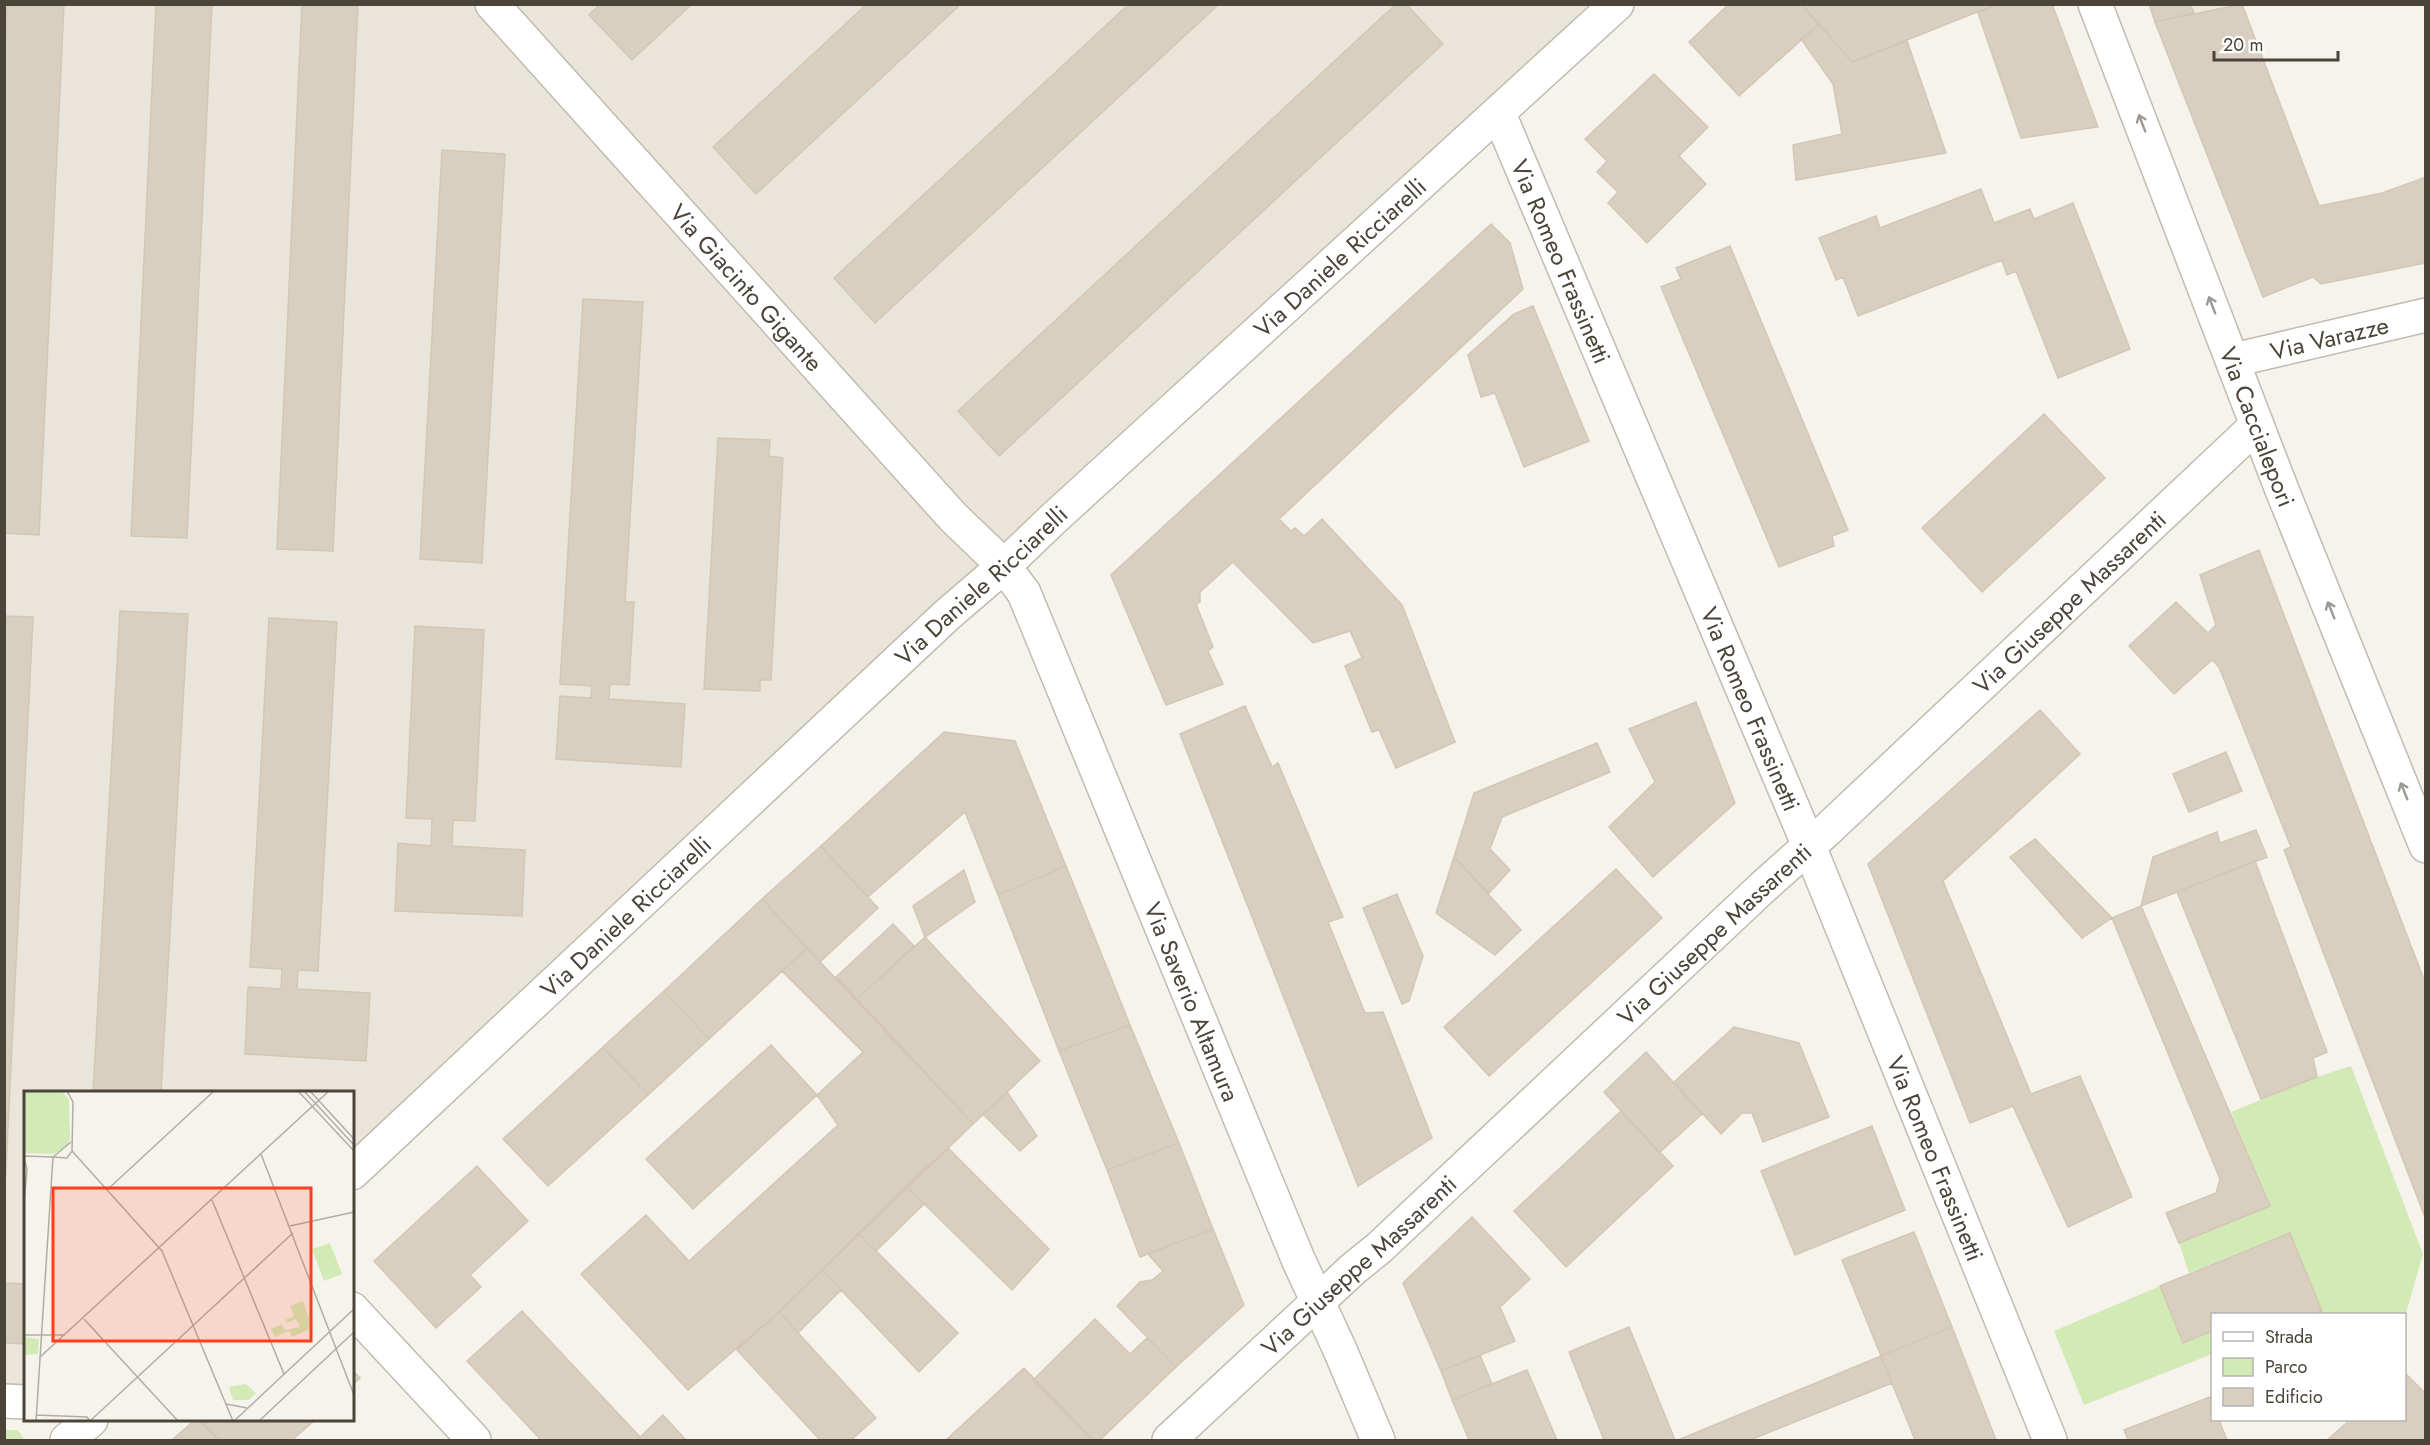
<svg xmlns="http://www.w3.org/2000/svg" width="2430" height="1445" font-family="Jost,sans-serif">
	<rect width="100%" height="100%" fill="#f6f3ec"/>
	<path fill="#eae5da" d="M 4,5 L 1599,5 L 353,1169 L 352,1092 L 26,1092 L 25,1395 L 4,1394 Z"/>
	<path fill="#efe8d6" d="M 2149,5 L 2241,5 L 2155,22 Z"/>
	<path fill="#d2eab5" d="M 2351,1066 L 2423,1254 L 2405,1317 L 2404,1314 L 2313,1314 L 2322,1310 L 2289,1233 L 2189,1273 L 2179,1243 L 2270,1206 L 2231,1112 L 2317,1077 Z
		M 2160,1286 L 2183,1342 L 2212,1331 L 2212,1354 L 2084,1405 L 2054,1331 Z
		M 4,1430 L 17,1430 L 24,1438 L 21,1440 L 5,1440 Z"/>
	<path fill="#d8cfc1" stroke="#d3c7b4" stroke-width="1.5" d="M 7,4 L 64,4 L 39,535 L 4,533 L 4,66 Z
		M 156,4 L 212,4 L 187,538 L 131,536 Z
		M 302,4 L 358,4 L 333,551 L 277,549 Z
		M 600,4 L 692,4 L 632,60 L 589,15 Z
		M 867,4 L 961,4 L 756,194 L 713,147 Z
		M 1129,4 L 1219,4 L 875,323 L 834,278 Z
		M 1396,4 L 1406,4 L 1443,44 L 999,456 L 958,411 Z
		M 1729,4 L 1801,4 L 1819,24 L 1739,96 L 1689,42 Z
		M 1801,4 L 1997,4 L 1852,62 Z
		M 1997,4 L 2052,4 L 2098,127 L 2021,138 L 1978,13 Z
		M 2149,4 L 2190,4 L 2194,13 L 2155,22 Z
		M 2242,4 L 2319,206 L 2382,193 L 2426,177 L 2426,263 L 2321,284 L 2313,277 L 2263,297 L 2155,22 Z
		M 1819,24 L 1852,62 L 1907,41 L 1946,153 L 1796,180 L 1793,145 L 1842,134 L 1833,84 L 1801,39 Z
		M 1654,74 L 1708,127 L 1679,156 L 1706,184 L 1647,243 L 1608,203 L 1618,192 L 1597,172 L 1607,161 L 1585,139 Z
		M 442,150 L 505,154 L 482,563 L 420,559 Z
		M 1981,189 L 1994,223 L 2030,209 L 2034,219 L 2073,203 L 2130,349 L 2058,378 L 2016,271 L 2007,275 L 2002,260 L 1858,316 L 1843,277 L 1836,280 L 1819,238 L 1876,216 L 1880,228 Z
		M 1491,224 L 1510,243 L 1523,289 L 1279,519 L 1291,531 L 1295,528 L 1304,536 L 1322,519 L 1402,605 L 1455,742 L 1396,768 L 1379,730 L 1372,732 L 1345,666 L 1362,658 L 1350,631 L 1313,643 L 1233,562 L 1200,592 L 1200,602 L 1196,604 L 1213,647 L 1208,651 L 1223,684 L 1166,705 L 1111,575 Z
		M 1730,246 L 1848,530 L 1832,536 L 1834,546 L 1779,567 L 1661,287 L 1681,279 L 1676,268 Z
		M 583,299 L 643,302 L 625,602 L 634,602 L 629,685 L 610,684 L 609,699 L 685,704 L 681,767 L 556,759 L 560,696 L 591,698 L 592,686 L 560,684 Z
		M 1533,306 L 1589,441 L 1524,467 L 1495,393 L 1481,397 L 1468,355 L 1514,314 Z
		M 2044,414 L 2105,478 L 1982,592 L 1922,528 Z
		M 718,438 L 770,440 L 769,456 L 783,458 L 771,680 L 760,680 L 760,691 L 704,689 Z
		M 2259,550 L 2426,985 L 2426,1220 L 2284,850 L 2291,847 L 2219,667 L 2212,660 L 2174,694 L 2129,646 L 2176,602 L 2208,633 L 2216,625 L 2200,575 Z
		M 120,611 L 188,614 L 161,1092 L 93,1092 Z
		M 4,616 L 33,617 L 4,1209 Z
		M 269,618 L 337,622 L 318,971 L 298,970 L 297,989 L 370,993 L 366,1061 L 245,1054 L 248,987 L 281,989 L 282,969 L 250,967 Z
		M 415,626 L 484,630 L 475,821 L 453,820 L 452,846 L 525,850 L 522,916 L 395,911 L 398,843 L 431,846 L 432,819 L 406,818 Z
		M 1696,702 L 1735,803 L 1653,877 L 1609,827 L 1655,782 L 1629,729 Z
		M 1245,706 L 1272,767 L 1278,763 L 1343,917 L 1328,922 L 1365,1013 L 1383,1012 L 1432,1138 L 1358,1186 L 1180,734 Z
		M 2040,710 L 2080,754 L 1943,881 L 2031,1094 L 2080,1076 L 2132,1197 L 2068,1227 L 2013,1106 L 1970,1123 L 1868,864 Z
		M 944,732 L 1015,741 L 1066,866 L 998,895 L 965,812 L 868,897 L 821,846 Z
		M 1597,743 L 1610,772 L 1502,817 L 1490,849 L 1510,870 L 1489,893 L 1454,857 L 1474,793 Z
		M 2226,752 L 2242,791 L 2189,812 L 2173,774 Z
		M 2256,830 L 2267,857 L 2141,906 L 2153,857 L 2217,832 L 2220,843 Z
		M 2035,839 L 2112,918 L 2082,938 L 2010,857 Z
		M 821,846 L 878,908 L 820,962 L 762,899 Z
		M 1454,857 L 1521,930 L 1495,955 L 1436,913 Z
		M 2255,861 L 2327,1052 L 2313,1058 L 2317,1077 L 2261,1099 L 2177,892 Z
		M 1066,866 L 1130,1025 L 1059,1051 L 998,895 Z
		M 1616,869 L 1662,918 L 1489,1076 L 1444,1027 Z
		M 964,870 L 975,902 L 925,937 L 913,906 Z
		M 1397,894 L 1423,956 L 1409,1001 L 1402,1004 L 1363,908 Z
		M 762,899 L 807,948 L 709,1039 L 664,991 Z
		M 2141,906 L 2270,1206 L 2179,1243 L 2166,1213 L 2216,1193 L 2220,1179 L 2112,918 Z
		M 893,924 L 914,946 L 857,999 L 836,977 Z
		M 925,937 L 1040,1061 L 973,1124 L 857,999 Z
		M 807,948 L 973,1124 L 779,1312 L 688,1390 L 581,1274 L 646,1215 L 689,1261 L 838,1125 L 817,1095 L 863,1052 L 782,971 Z
		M 664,991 L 709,1039 L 648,1095 L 603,1047 Z
		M 1130,1025 L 1179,1143 L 1107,1170 L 1059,1051 Z
		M 1734,1027 L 1799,1043 L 1829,1117 L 1763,1142 L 1752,1113 L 1742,1113 L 1721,1134 L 1674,1082 Z
		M 771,1045 L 817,1095 L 693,1209 L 646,1159 Z
		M 603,1047 L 648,1095 L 548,1186 L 503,1139 Z
		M 1646,1052 L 1702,1114 L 1659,1153 L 1604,1092 Z
		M 1007,1092 L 1037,1136 L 1020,1151 L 983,1114 Z
		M 1621,1111 L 1673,1166 L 1566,1267 L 1514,1211 Z
		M 1872,1126 L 1905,1210 L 1795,1255 L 1761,1171 Z
		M 1179,1143 L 1213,1229 L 1140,1257 L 1107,1170 Z
		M 948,1148 L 1049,1249 L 1012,1290 L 906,1186 Z
		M 477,1166 L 528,1221 L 470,1275 L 481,1287 L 436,1328 L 374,1261 Z
		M 906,1186 L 924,1204 L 876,1251 L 858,1233 Z
		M 1472,1217 L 1530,1279 L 1500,1307 L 1515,1341 L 1441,1371 L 1403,1283 Z
		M 1213,1229 L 1244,1305 L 1176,1367 L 1117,1306 L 1140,1282 L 1152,1280 L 1163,1271 L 1148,1254 Z
		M 1914,1232 L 1952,1327 L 1881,1356 L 1842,1260 Z
		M 858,1233 L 958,1333 L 919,1372 L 822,1270 Z
		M 2290,1233 L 2322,1311 L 2313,1314 L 2212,1314 L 2212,1331 L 2183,1343 L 2160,1286 Z
		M 822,1270 L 841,1290 L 798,1333 L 779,1312 Z
		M 4,1283 L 26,1284 L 26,1344 L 4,1343 Z
		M 522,1311 L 640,1437 L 636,1440 L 541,1440 L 467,1361 Z
		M 779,1312 L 876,1418 L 851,1440 L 820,1440 L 737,1350 Z
		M 1095,1319 L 1130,1354 L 1147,1338 L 1176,1367 L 1100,1440 L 1093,1440 L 1033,1380 Z
		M 1629,1327 L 1675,1440 L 1604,1440 L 1569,1352 Z
		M 1952,1327 L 1996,1440 L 1915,1440 L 1881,1356 Z
		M 1480,1355 L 1492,1384 L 1452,1400 L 1441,1371 Z
		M 1881,1356 L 1892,1383 L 1750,1440 L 1678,1440 Z
		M 1024,1368 L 1093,1440 L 946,1440 Z
		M 352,1370 L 360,1378 L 352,1385 Z
		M 1527,1370 L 1557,1440 L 1469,1440 L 1452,1400 Z
		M 2404,1372 L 2426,1394 L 2426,1440 L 2327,1440 L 2350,1420 L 2404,1420 Z
		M 2210,1397 L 2212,1403 L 2212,1420 L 2219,1420 L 2227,1440 L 2128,1440 L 2124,1430 Z
		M 663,1415 L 686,1440 L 636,1440 L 640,1437 Z
		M 195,1420 L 199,1420 L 219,1440 L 172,1440 Z
		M 199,1420 L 315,1420 L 292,1440 L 219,1440 Z"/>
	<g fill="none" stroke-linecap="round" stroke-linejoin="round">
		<defs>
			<g id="minor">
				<path id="s1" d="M 492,4 L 953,517 L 1004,566 L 1024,593 L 1298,1259 L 1340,1350 L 1378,1440"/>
				<path id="s2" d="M 2095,4 L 2282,490 L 2426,846"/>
				<path id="s3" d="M 1499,114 L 1809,846 L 2050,1440"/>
				<path id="s4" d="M 2234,360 L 2426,315"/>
				<path id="s5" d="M 352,1173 L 947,615 L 1004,566 L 1052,520 L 1617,4"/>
				<path d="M 352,1309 L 474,1440"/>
				<path d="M 4,1401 L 26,1402"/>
				<path d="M 67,1440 L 91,1420"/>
				<path id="s6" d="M 1169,1440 L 1353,1269 L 1379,1248 L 1763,887 L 1827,830 L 2257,425"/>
			</g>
		</defs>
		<use href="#minor" stroke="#c2bbae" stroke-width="36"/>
		<use href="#minor" stroke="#fff" stroke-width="33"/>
	</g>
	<defs><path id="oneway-shaft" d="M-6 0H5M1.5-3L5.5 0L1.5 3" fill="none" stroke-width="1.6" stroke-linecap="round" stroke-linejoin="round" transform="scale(1.5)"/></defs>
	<g stroke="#9c9892">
		<use href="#oneway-shaft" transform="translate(2142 123) rotate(-111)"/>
		<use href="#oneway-shaft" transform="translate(2212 305) rotate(-111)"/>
		<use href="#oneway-shaft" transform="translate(2331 610) rotate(-112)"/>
		<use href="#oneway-shaft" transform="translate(2404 791) rotate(-112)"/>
	</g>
	<g text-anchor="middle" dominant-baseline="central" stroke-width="6" stroke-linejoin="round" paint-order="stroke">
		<g font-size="24" fill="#4b4439" stroke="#fff">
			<text stroke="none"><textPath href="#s5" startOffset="1347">Via Daniele Ricciarelli</textPath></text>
			<text stroke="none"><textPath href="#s3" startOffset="160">Via Romeo Frassinetti</textPath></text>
			<text stroke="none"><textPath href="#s1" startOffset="381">Via Giacinto Gigante</textPath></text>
			<text stroke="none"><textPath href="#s4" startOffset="98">Via Varazze</textPath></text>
			<text stroke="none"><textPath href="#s2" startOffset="453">Via Caccialepori</textPath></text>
			<text stroke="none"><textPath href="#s5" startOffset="861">Via Daniele Ricciarelli</textPath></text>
			<text stroke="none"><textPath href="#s6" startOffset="1230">Via Giuseppe Massarenti</textPath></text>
			<text stroke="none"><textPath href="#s3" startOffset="646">Via Romeo Frassinetti</textPath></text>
			<text stroke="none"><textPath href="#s5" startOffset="375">Via Daniele Ricciarelli</textPath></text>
			<text stroke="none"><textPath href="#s6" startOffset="744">Via Giuseppe Massarenti</textPath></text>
			<text stroke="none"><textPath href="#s1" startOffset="1236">Via Saverio Altamura</textPath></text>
			<text stroke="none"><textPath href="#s3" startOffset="1132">Via Romeo Frassinetti</textPath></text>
			<text stroke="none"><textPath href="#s6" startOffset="258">Via Giuseppe Massarenti</textPath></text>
		</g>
	</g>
	<g transform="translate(24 1091)">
		<rect width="330" height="330" fill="#f6f3ec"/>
		<path d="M 0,0 L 37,0 L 45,8 L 46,46 L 44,54 L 30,63 L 0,62 ZM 306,152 L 318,183 L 300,190 L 288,158 ZM 279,210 L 286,230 L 284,239 L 268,246 L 265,240 L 251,246 L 247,238 L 258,233 L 261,239 L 276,236 L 272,228 L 262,232 L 261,229 L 270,225 L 266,215 ZM 0,246 L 15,248 L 14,263 L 0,264 ZM 222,293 L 232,302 L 225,309 L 209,309 L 205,296 Z" fill="#d2eab5"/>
		<path fill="none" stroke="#b2ada4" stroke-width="1.5" d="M 43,0 L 49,11 L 48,60 L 138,160 L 209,330M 274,0 L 330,60M 280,0 L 330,54M 286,0 L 330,48M 237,63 L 330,304M 0,65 L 29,66 L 47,51M 29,66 L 43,67 L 48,60M 0,67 L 3,78 L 0,113M 83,99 L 190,0M 188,109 L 260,283M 266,135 L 330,121M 60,228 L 154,330M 0,244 L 41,244M 15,267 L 305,0M 202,313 L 223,317M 12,324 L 63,326 L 66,330 L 269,142M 12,330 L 29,66M 210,330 L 330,218M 235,330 L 330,241"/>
		<path fill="#fc3f1d" fill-opacity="0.15" stroke="#fc3f1d" stroke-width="3" d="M 29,97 L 287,97 L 287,250 L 29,250 Z"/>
		<rect width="330" height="330" fill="none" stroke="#4b4439" stroke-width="3"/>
	</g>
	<rect width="2430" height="1445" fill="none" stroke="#4b4439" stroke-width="12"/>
	<rect x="2211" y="1313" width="195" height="108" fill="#ffffff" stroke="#b7b4b0" stroke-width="1.5"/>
	<rect x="2223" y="1332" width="30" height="9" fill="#ffffff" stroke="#b7b4b0" stroke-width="1.5"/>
	<text x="2265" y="1343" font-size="18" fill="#4b4439">Strada</text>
	<rect x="2223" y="1358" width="30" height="18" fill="#d2eab5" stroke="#b7b4b0" stroke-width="1.5"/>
	<text x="2265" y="1373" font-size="18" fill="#4b4439">Parco</text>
	<rect x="2223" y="1388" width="30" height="18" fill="#d8cfc1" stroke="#b7b4b0" stroke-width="1.5"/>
	<text x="2265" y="1403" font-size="18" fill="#4b4439">Edificio</text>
	<path d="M2214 51v9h124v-9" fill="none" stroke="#4b4439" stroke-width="3"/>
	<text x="2223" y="51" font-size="18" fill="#4b4439" stroke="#ffffff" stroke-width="4.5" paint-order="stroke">20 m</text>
</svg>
